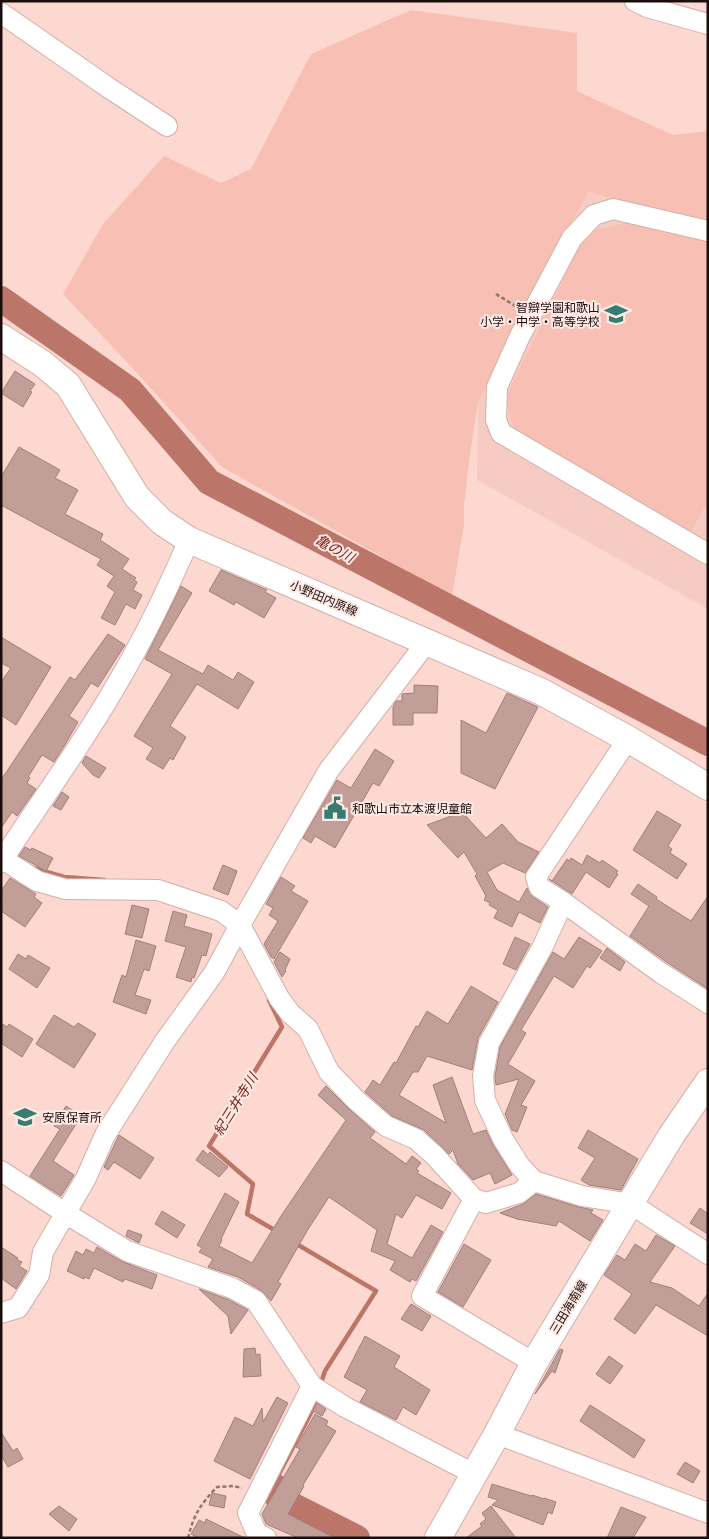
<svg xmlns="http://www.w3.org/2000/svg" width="709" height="1539" font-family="'Noto Sans','Noto Sans JP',sans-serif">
	<rect width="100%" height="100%" fill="#fcd8d1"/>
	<path fill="#f6cbc2" d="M 588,192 L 708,225 L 708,609 L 477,480 L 478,403 Z"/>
	<path fill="#f8c0b5" d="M 411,10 L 577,33 L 577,91 L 673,135 L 708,131 L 708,225 L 588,192 L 478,403 L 469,461 L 464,507 L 464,525 L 452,596 L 222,467 L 136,372 L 63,294 L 103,224 L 164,156 L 221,183 L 251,169 L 311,54 Z
		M 633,221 L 708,239 L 708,501 L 690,534 L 642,503 L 514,428 L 505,399 L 586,232 Z"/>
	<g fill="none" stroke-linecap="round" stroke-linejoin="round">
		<path stroke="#bc7669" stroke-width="4.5" d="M 33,868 L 64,877 L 104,880
			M 269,1000 L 282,1027 L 209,1146 L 253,1184 L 247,1214 L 278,1232
			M 295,1243 L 376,1291 L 325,1371 L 320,1386
			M 279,1474 L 311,1413 L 315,1400"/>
		<path stroke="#bc7669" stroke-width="26" d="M 1,299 L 130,390 L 209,482 L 708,743
			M 273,1485 L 278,1498 L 357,1538"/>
	</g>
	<path fill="#c19f98" stroke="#a1807a" d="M 15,371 L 35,384 L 30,391 L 32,392 L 23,407 L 1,393 Z
		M 19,447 L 60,470 L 55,478 L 78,490 L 65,514 L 103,534 L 100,540 L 129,559 L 122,569 L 136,578 L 134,580 L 137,582 L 133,590 L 142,595 L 135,609 L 126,604 L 115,625 L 101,618 L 115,592 L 107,586 L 114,576 L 97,565 L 101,559 L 1,505 L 1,477 Z
		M 221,570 L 267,590 L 265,592 L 276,598 L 264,618 L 236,602 L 234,605 L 209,591 Z
		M 181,586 L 192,593 L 158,650 L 203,674 L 208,665 L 233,680 L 238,672 L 254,682 L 238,709 L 197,684 L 170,726 L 186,737 L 173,760 L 170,758 L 163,769 L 146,759 L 153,748 L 134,736 L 172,674 L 145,659 Z
		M 108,634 L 125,645 L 123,648 L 98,687 L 91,683 L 69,716 L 78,722 L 66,743 L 54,762 L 42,755 L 28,777 L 30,778 L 27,783 L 36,789 L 17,816 L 12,812 L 1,828 L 1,780 L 70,677 L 75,680 Z
		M 1,637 L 51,667 L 16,725 L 1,715 L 1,682 L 11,668 L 1,663 Z
		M 414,685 L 438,686 L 437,713 L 413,713 L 413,725 L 393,725 L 393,707 L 396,701 L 402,701 L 402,694 L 414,693 Z
		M 507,693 L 538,707 L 495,789 L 461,773 L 461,720 L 486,733 Z
		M 375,749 L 394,761 L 379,786 L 373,783 L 335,848 L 315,836 L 311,843 L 303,838 L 337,780 L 351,788 Z
		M 86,756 L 106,768 L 99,778 L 93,775 L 82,763 Z
		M 62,792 L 69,797 L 61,810 L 53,806 Z
		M 657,811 L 681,825 L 668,846 L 672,849 L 670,853 L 687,864 L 677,879 L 633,850 Z
		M 462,812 L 486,838 L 502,824 L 518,842 L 539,852 L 525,873 L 503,863 L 487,872 L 497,890 L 519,902 L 527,888 L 533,897 L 548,907 L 540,923 L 519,912 L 512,927 L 494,918 L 498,910 L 489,905 L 490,903 L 484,900 L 486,896 L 475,876 L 477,874 L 464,852 L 458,858 L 427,825 Z
		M 25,847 L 31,850 L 32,848 L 53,858 L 46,871 L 19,856 Z
		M 587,855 L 600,863 L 602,860 L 618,871 L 616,873 L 618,874 L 609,888 L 586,872 L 572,894 L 549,879 L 552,881 L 567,859 L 570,861 L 571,858 L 582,865 Z
		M 223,865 L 237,871 L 228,895 L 213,889 Z
		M 281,877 L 295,886 L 291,891 L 308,901 L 274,959 L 271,957 L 264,944 L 278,921 L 269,915 L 273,908 L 266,904 Z
		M 10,878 L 36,894 L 34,897 L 42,903 L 25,927 L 1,911 L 1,891 Z
		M 638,884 L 657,897 L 656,899 L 691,921 L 708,896 L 708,989 L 668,963 L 630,936 L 649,906 L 631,894 Z
		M 132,905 L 149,909 L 142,938 L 125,934 Z
		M 173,911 L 187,915 L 184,926 L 212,934 L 206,956 L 202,955 L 194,978 L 192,977 L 191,982 L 176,977 L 186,947 L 165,941 Z
		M 515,937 L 530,944 L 516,970 L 503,964 Z
		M 579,937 L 602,951 L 590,968 L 587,966 L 573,988 L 554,976 L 521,1030 L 526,1033 L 508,1064 L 535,1081 L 521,1105 L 527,1107 L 517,1132 L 512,1130 L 505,1114 L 519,1079 L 496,1085 L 495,1077 L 500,1047 L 553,952 L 564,959 Z
		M 136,940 L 156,946 L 149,971 L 144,969 L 135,995 L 151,1000 L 146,1014 L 113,1002 L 122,975 L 126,977 Z
		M 607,948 L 625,962 L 620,971 L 600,958 Z
		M 280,952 L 290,959 L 285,970 L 286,971 L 282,977 L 274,962 Z
		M 18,954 L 26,959 L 28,955 L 50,968 L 37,988 L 9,969 Z
		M 471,986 L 498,1002 L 478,1038 L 472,1070 L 427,1056 L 418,1072 L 413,1072 L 399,1095 L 446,1123 L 433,1085 L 452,1077 L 473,1134 L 486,1130 L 493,1145 L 512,1175 L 495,1184 L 490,1173 L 473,1180 L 458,1164 L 453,1150 L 449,1154 L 424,1130 L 392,1116 L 365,1092 L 373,1080 L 380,1085 L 394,1062 L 396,1063 L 416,1026 L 418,1027 L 427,1011 L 448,1024 Z
		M 54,1015 L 74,1027 L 78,1023 L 96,1034 L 74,1068 L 36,1044 Z
		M 1,1023 L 7,1027 L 9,1024 L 33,1039 L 22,1057 L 1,1043 Z
		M 326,1086 L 349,1109 L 375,1132 L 370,1138 L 406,1164 L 412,1156 L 421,1163 L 416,1169 L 419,1171 L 417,1173 L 451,1193 L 442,1209 L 416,1195 L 402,1218 L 396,1214 L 387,1244 L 412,1258 L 431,1225 L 443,1232 L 416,1281 L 412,1279 L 410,1282 L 390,1270 L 395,1261 L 371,1251 L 377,1230 L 329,1197 L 307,1231 L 278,1282 L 281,1284 L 271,1301 L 262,1291 L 238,1277 L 208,1267 L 213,1259 L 199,1252 L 202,1248 L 197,1245 L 225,1193 L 239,1202 L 221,1239 L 222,1240 L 219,1246 L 252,1263 L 281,1216 L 346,1120 L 318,1095 Z
		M 66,1106 L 81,1116 L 53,1161 L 74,1175 L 61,1196 L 30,1176 L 60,1129 L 54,1126 Z
		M 588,1130 L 638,1159 L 621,1190 L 589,1185 L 581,1180 L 595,1158 L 578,1148 Z
		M 119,1135 L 154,1158 L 140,1179 L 114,1162 L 108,1170 L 104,1167 Z
		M 203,1150 L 208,1155 L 210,1152 L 228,1167 L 219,1177 L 196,1160 Z
		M 536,1194 L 579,1207 L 593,1210 L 591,1213 L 603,1220 L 590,1241 L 559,1221 L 556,1226 L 517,1219 L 500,1213 L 523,1204 Z
		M 700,1208 L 708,1214 L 708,1234 L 690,1223 Z
		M 162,1211 L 185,1225 L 177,1238 L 155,1224 Z
		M 128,1230 L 142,1235 L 139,1243 L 126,1236 Z
		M 656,1235 L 675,1246 L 650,1282 L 672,1288 L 699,1306 L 708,1293 L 708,1336 L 656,1305 L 635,1334 L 614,1319 L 632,1294 L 604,1275 L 617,1255 L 625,1260 L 635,1244 L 646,1251 Z
		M 464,1244 L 491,1260 L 463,1307 L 438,1292 Z
		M 1,1247 L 18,1258 L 17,1260 L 22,1262 L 19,1266 L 27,1271 L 16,1289 L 1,1278 Z
		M 97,1247 L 121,1261 L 157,1275 L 152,1289 L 125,1279 L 123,1282 L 94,1268 L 89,1279 L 85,1277 L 84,1279 L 67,1271 L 76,1251 L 83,1255 L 86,1249 L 94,1253 Z
		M 199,1289 L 227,1299 L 248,1310 L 231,1334 L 228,1316 Z
		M 411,1304 L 431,1316 L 422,1331 L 401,1319 Z
		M 365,1336 L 400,1356 L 394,1367 L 430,1390 L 416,1415 L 403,1407 L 396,1420 L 360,1402 L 367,1390 L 344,1377 Z
		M 255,1348 L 256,1355 L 260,1354 L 261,1376 L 243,1377 L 244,1349 Z
		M 560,1349 L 563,1350 L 555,1373 L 552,1371 L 535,1394 Z
		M 609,1356 L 623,1366 L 610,1384 L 596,1374 Z
		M 277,1397 L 288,1403 L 250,1479 L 214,1461 L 235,1417 L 253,1426 L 262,1408 L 263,1422 Z
		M 317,1403 L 326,1409 L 322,1416 L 313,1411 Z
		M 590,1405 L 645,1440 L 634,1458 L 580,1421 Z
		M 315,1414 L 328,1421 L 326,1425 L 336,1431 L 303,1485 L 304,1486 L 288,1514 L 335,1538 L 298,1538 L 266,1524 L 262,1514 L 300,1449 L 296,1447 Z
		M 1,1432 L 13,1451 L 17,1448 L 23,1459 L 8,1467 L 1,1455 Z
		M 685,1462 L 700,1471 L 693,1483 L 677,1474 Z
		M 492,1484 L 531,1496 L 532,1495 L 544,1499 L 544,1498 L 556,1502 L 552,1514 L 548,1512 L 543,1525 L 492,1505 L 498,1500 L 488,1497 Z
		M 212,1493 L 226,1496 L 224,1508 L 209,1505 Z
		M 59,1506 L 77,1519 L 69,1531 L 49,1514 Z
		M 491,1506 L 516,1538 L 466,1538 L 482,1526 L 480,1524 L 486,1519 L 482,1513 Z
		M 621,1507 L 646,1517 L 633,1538 L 607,1538 Z
		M 206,1519 L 245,1538 L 198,1538 L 191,1534 L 199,1520 L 205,1523 Z"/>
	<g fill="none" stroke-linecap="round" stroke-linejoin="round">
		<defs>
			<path id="minor" d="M 635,1 L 647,7 L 708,24
				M 1,13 L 109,88 L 167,126
				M 708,231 L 613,209 L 594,215 L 572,238 L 520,336 L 497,387 L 496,420 L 501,433 L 708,554
				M 628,739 L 536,877 L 539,887 L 563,902 L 661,973 L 708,1003
				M 1,858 L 37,881 L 65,889 L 158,890 L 221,911 L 240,925 L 279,998 L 290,1013 L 308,1029 L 329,1072 L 357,1101 L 386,1126 L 416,1139 L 435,1156 L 474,1199 L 486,1203 L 519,1193 L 534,1181
				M 1,862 C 43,798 88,736 125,670 C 149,628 170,584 189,540
				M 563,902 L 543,946 L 489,1043 L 483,1076 L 485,1100 L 503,1139 L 520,1166 L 534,1181 L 582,1196 L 631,1204 L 708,1254
				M 1,1171 L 65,1213 L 127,1251 L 232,1288 L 256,1301 L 312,1386 L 345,1407 L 474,1474
				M 474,1199 L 422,1296 L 534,1363
				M 1,1313 L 18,1308 L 39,1275 L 43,1252 L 86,1178 L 105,1135 L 165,1041 L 214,973 L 240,925 L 329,770 L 427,642
				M 497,1434 L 708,1513
				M 266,1538 L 257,1534 L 248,1513 L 312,1386"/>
			<path id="major" d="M 1,337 L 43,364 L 68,385 L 137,497 L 162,522 L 189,540 L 540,691 L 628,739 L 708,787
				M 438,1538 L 497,1434 L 534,1363 L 671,1136 L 708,1082"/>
		</defs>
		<use href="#minor" stroke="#d2afa8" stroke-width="22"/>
		<use href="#major" stroke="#d2afa8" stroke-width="28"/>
		<path stroke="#8f7672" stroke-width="2.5" stroke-dasharray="4 2.5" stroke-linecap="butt" d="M 496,294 L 517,307
			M 188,1538 C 194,1514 200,1505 217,1487 L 233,1486 L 242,1488"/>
		<use href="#minor" stroke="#fff" stroke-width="20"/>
		<use href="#major" stroke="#fff" stroke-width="26"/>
	</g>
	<defs>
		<symbol id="school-bare" viewBox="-9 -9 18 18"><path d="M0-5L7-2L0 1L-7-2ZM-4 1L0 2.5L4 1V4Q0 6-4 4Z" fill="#377c70" stroke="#ffe9e5" stroke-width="2.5" paint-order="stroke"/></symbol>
		<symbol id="civic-bare" viewBox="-9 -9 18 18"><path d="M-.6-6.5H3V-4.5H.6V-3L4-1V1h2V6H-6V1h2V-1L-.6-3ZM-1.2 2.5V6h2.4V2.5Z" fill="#377c70" stroke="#ffe9e5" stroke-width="2.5" paint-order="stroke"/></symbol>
	</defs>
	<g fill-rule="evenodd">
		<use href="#school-bare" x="600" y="298" width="32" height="32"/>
		<use href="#civic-bare" x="319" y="792" width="32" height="32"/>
		<use href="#school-bare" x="9" y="1101" width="32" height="32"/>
	</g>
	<g text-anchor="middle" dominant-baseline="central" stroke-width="4" stroke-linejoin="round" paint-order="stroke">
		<g font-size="12" fill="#1a0e0c" stroke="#ffe9e5" text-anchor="start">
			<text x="600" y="307" text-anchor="end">智辯学園和歌山<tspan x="600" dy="14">小学・中学・高等学校</tspan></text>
			<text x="352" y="808">和歌山市立本渡児童館</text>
			<text x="42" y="1117">安原保育所</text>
		</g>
		<g font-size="12" fill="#1a0e0c" stroke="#ffe9e5">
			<text transform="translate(324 598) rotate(23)">小野田内原線</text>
			<text transform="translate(568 1307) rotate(-59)">三田海南線</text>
		</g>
		<g font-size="14" font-style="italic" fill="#7b2619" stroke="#ffe9e5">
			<text transform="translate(335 548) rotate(28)">亀の川</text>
			<text transform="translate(235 1104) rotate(-58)">紀三井寺川</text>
		</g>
	</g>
	<rect width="709" height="1539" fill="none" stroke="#1a0e0c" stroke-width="5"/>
</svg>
